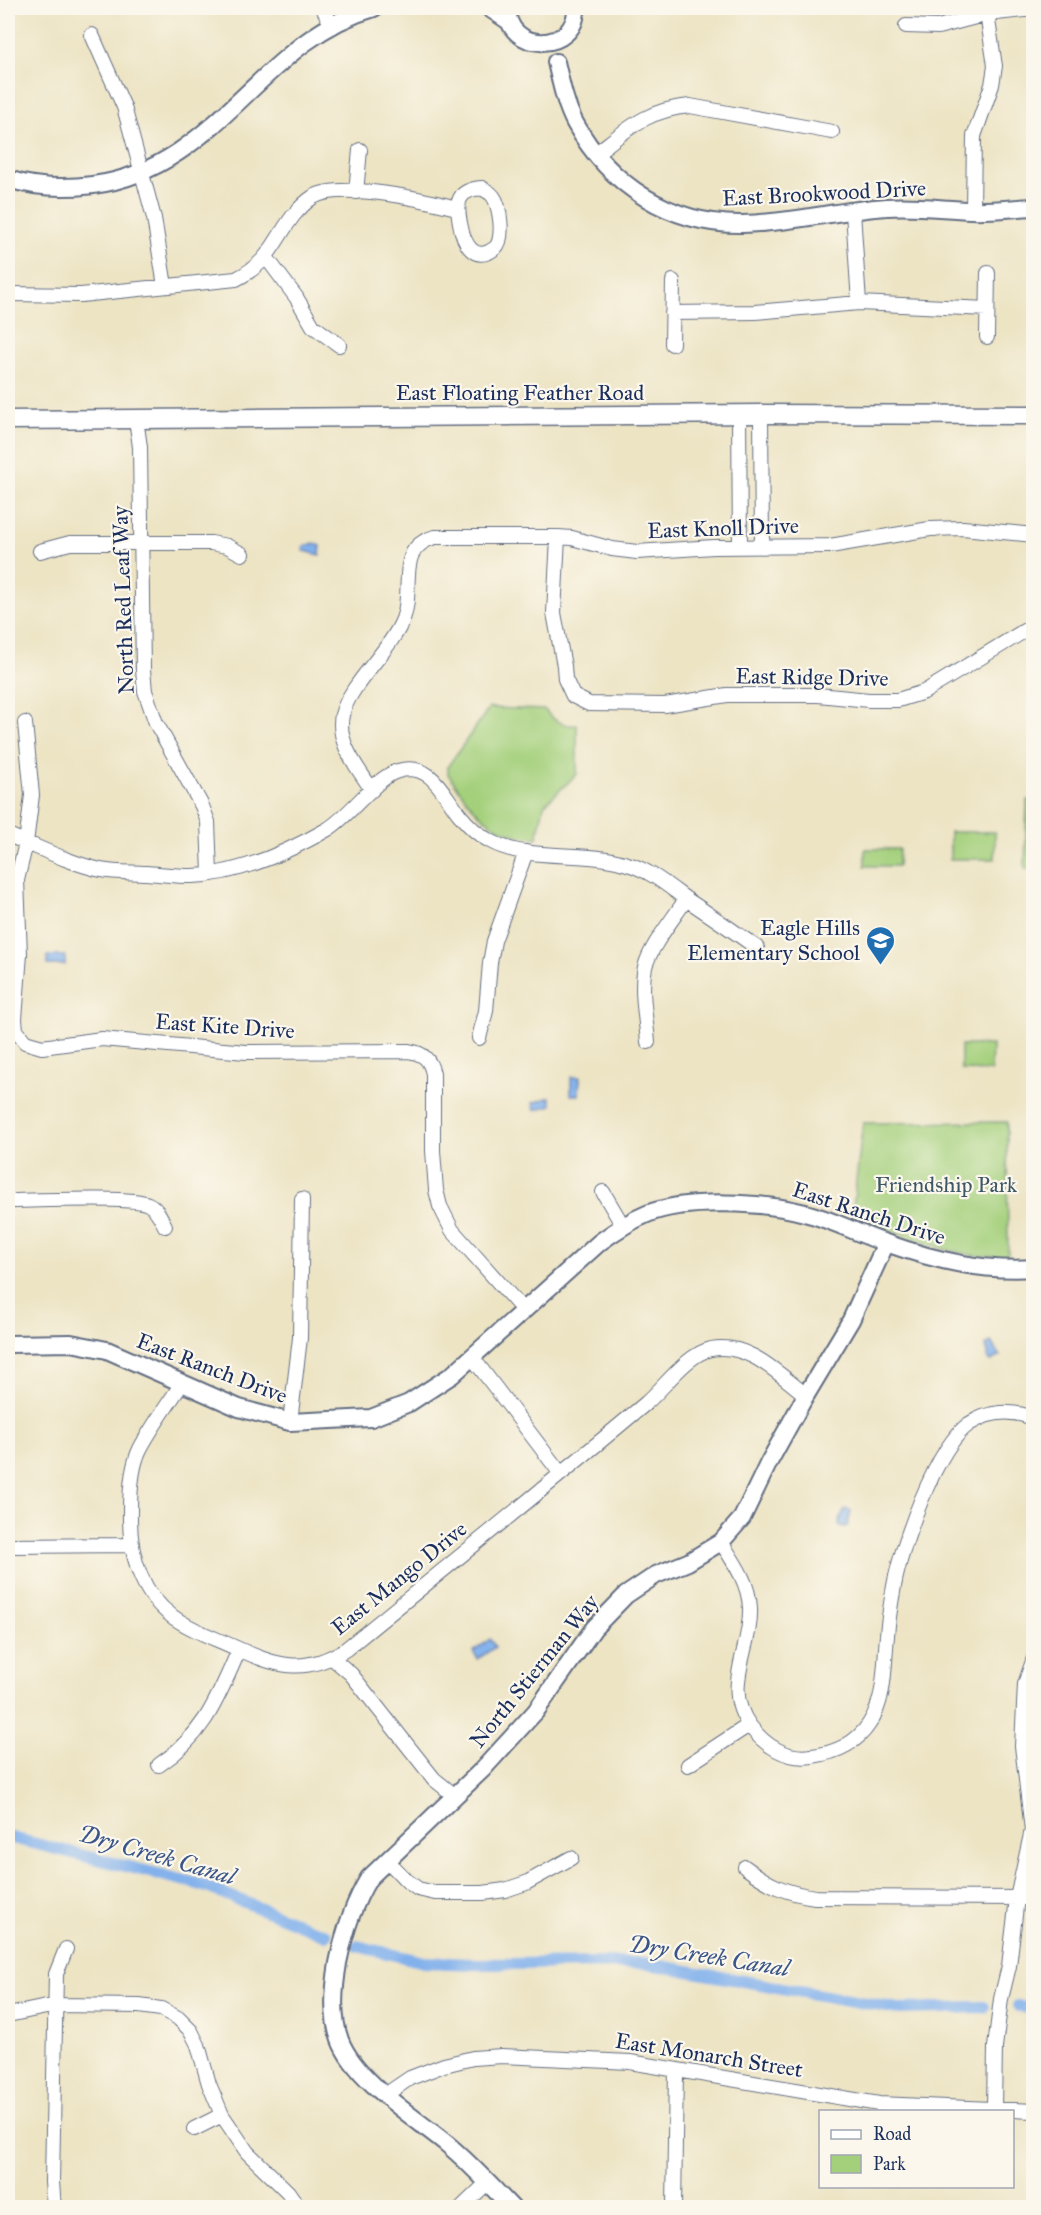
<svg xmlns="http://www.w3.org/2000/svg" width="1041" height="2215" font-family="'IM FELL Great Primer',serif">
	<rect width="100%" height="100%" fill="#fbf7ec"/>
	<filter id="ink" filterUnits="userSpaceOnUse"><feTurbulence type="fractalNoise" baseFrequency=".0167" numOctaves="2"/><feDisplacementMap in="SourceGraphic" scale="12" xChannelSelector="R" yChannelSelector="G"/><feConvolveMatrix kernelMatrix="1 2 1 2 8 2 1 2 1" color-interpolation-filters="sRGB"/></filter>
	<filter id="wash" filterUnits="userSpaceOnUse"><feTurbulence type="fractalNoise" baseFrequency=".008" numOctaves="4" result="noise"/><feDisplacementMap in="SourceGraphic" scale="24" xChannelSelector="R" yChannelSelector="G"/><feGaussianBlur stdDeviation="1.35" result="paint"/><feColorMatrix in="noise" values="0 0 0 0 0 0 0 0 0 0 0 0 0 0 0 0 0 1.4 0 .05"/><feComposite in="paint" operator="in"/></filter>
	<g filter="url(#wash)">
		<rect width="100%" height="100%" fill="#ede4c4"/>
		<path fill="#a4d07c" stroke="#60806d" stroke-width="1.5" d="M 489,708 L 545,710 C 552,720 564,727 577,725 L 577,774 L 544,805 L 537,838 C 490,836 473,809 448,774 L 448,766 Z
			M 1027,800 L 1033,800 L 1033,869 L 1025,869 Z
			M 950,832 L 995,832 L 995,859 L 950,859 Z
			M 865,849 L 899,849 L 898,866 L 865,866 Z
			M 961,1045 L 992,1045 L 991,1071 L 961,1070 Z
			M 1007,1122 L 1008,1256 C 954,1261 901,1233 852,1215 L 863,1123 Z"/>
		<path fill="#82b1ec" stroke="#4e70a5" stroke-width="1.5" d="M 314,543 L 321,546 L 320,555 L 304,551 L 303,547 Z
			M 47,956 L 65,956 L 65,965 L 47,965 Z
			M 571,1077 L 580,1077 L 579,1095 L 571,1095 Z
			M 550,1097 L 552,1105 L 535,1110 L 533,1103 Z
			M 991,1342 L 1000,1356 L 991,1361 L 988,1358 C 989,1352 986,1349 986,1345 Z
			M 847,1509 L 851,1511 L 848,1525 L 845,1527 L 840,1526 L 839,1523 L 844,1510 Z
			M 490,1639 L 495,1647 L 478,1659 L 473,1652 Z"/>
		<g fill="none" stroke-linecap="round" stroke-linejoin="round">
			<path stroke="#82b1ec" stroke-width="12" d="M 8,1837 L 202,1885 L 326,1935
				M 357,1946 L 424,1962 L 473,1964 L 644,1963 L 898,2009 L 984,2007
				M 1018,2006 L 1034,2010"/>
		</g>
	</g>
	<g filter="url(#ink)">
		<g fill="none" stroke-linecap="round" stroke-linejoin="round">
			<defs>
				<path id="minor" d="M 323,8 L 331,24
					M 906,26 L 938,27 L 987,14 L 1034,9
					M 92,35 L 124,107 L 154,218 L 165,286
					M 595,154 C 628,129 646,110 690,106 L 832,132
					M 482,188 C 486,191 490,192 493,196 C 500,205 505,240 495,248 C 473,265 463,241 460,223 C 456,202 457,190 482,188 Z
					M 356,192 L 360,150
					M 973,210 L 974,136 L 992,85 L 995,66 L 987,14
					M 853,212 L 859,303
					M 266,257 L 296,297 L 313,326 L 339,345
					M 8,294 L 81,295 L 236,279 C 270,262 272,244 293,216 C 298,210 307,201 313,197 C 342,181 426,200 457,208
					M 672,313 L 755,312 L 859,303 L 987,309
					M 987,337 L 988,273
					M 672,344 L 673,281
					M 739,414 L 740,546
					M 761,414 L 762,546
					M 136,419 L 140,447 L 143,670 L 145,691 L 156,723 L 202,806 L 208,822 L 210,874
					M 558,537 L 554,613 L 564,666 L 565,679 L 573,696 L 589,704 L 665,705 L 727,695 L 818,695 L 869,700 L 898,700 L 924,692 L 1034,625
					M 40,551 L 70,543 L 211,543 L 227,546 L 242,554
					M 25,723 L 32,795 L 26,843 L 17,880 L 20,954 L 15,1019 L 16,1030 L 25,1042 L 42,1047 L 102,1039 L 246,1052 L 408,1051 C 423,1053 430,1059 433,1074 L 433,1151 L 436,1190 L 440,1206 L 452,1230 L 524,1311
					M 372,790 C 358,768 336,743 342,715 C 350,683 391,650 403,619 C 415,588 394,548 435,537 L 558,537 L 572,538 L 612,549 L 637,552 L 714,547 L 830,546 L 930,529 L 963,528 L 1034,535
					M 8,835 C 38,847 69,863 101,870 C 116,873 132,872 146,873 C 161,874 177,876 192,876 C 239,874 288,852 328,829 C 351,815 376,777 398,771 C 431,761 443,794 459,814 C 467,824 478,835 490,841 C 528,862 581,850 624,863 C 648,869 666,884 686,899 C 710,915 734,931 757,948
					M 479,1038 L 486,1011 L 490,963 L 494,941 L 526,852
					M 648,1042 C 646,1018 640,990 645,967 C 651,945 674,918 686,899
					M 603,1192 L 623,1226
					M 8,1201 C 31,1201 133,1196 148,1204 C 157,1208 161,1218 165,1226
					M 472,1357 L 561,1474
					M 182,1383 C 168,1405 152,1426 140,1449 C 131,1467 130,1491 130,1511 C 129,1551 139,1592 173,1617 C 191,1630 214,1638 234,1647 C 276,1666 304,1676 346,1649 C 446,1568 546,1487 645,1404 C 664,1388 687,1354 711,1349 C 749,1342 778,1374 806,1395
					M 290,1422 L 300,1338 L 302,1199
					M 721,1542 C 734,1562 749,1583 750,1608 C 752,1649 721,1688 750,1726 C 765,1746 787,1760 812,1756 C 835,1753 856,1744 869,1724 C 886,1699 884,1665 887,1636 C 888,1619 891,1603 894,1586 C 901,1547 936,1447 969,1424 C 989,1411 1012,1409 1034,1419
					M 8,1546 L 131,1545
					M 332,1658 L 351,1674 L 434,1779 L 455,1796
					M 159,1765 C 206,1733 217,1699 239,1650
					M 688,1765 L 749,1725
					M 387,1860 L 407,1881 L 418,1889 L 435,1893 L 483,1893 L 505,1890 L 526,1883 L 571,1858
					M 745,1867 C 769,1885 785,1893 815,1897 L 1034,1898
					M 8,2015 L 56,2005 L 139,2006 L 161,2009 L 178,2018 L 191,2031 L 198,2045 L 209,2084 L 222,2115 L 247,2152 L 288,2192 L 299,2208
					M 385,2095 L 410,2078 L 444,2065 L 473,2058 L 502,2056 L 630,2062 L 879,2104 L 1034,2111
					M 994,2108 L 995,2047 L 1001,1999 L 1009,1966 L 1017,1898 L 1032,1830 L 1022,1746 L 1025,1684 L 1034,1658
					M 194,2129 L 222,2115
					M 54,2208 L 52,2182 L 56,1974 L 66,1949
					M 461,2208 L 487,2183
					M 674,2208 L 676,2070"/>
				<path id="tertiary" d="M 489,8 L 510,22
					M 507,8 C 507,54 577,53 576,8
					M 556,62 C 561,83 565,104 575,123 C 609,185 671,225 742,224 C 792,223 839,210 887,207 C 915,205 943,209 970,210 C 991,211 1012,208 1034,207
					M 8,179 C 36,188 63,189 93,185 C 218,169 261,39 374,8
					M 8,1344 L 71,1343 L 107,1350 L 239,1408 L 290,1422 L 371,1418 L 409,1403 L 452,1375 L 600,1242 C 615,1231 630,1221 647,1214 C 687,1198 764,1202 805,1213 C 833,1220 859,1234 886,1243 C 934,1260 983,1272 1034,1268
					M 512,2208 C 491,2186 470,2163 447,2144 C 414,2117 355,2080 340,2040 C 331,2015 334,1988 338,1963 C 344,1933 353,1904 369,1878 L 482,1770 L 536,1711 L 594,1628 L 626,1595 L 656,1575 L 688,1562 L 721,1542 L 742,1518 L 769,1462 L 806,1395 L 851,1320 L 886,1243"/>
				<path id="secondary" d="M 8,420 L 761,414 L 1034,415"/>
			</defs>
			<use href="#minor" stroke="#646e82" stroke-width="16"/>
			<use href="#tertiary" stroke="#646e82" stroke-width="20"/>
			<use href="#secondary" stroke="#646e82" stroke-width="21"/>
			<use href="#minor" stroke="#fff" stroke-width="14"/>
			<use href="#tertiary" stroke="#fff" stroke-width="16"/>
			<use href="#secondary" stroke="#fff" stroke-width="18"/>
		</g>
	</g>
	<defs>
		<symbol id="school-pin" viewBox="-11 -11 22 30"><path d="M0 17L-7.5 6A9.5 9.5 0 1 1 7.5 6Z" fill="#1f6fb2" stroke="#fbf7ec"/><path d="M0-5L7-2L0 1L-7-2ZM-4 1L0 2.5L4 1V4Q0 6-4 4Z" fill="#fff"/></symbol>
	</defs>
	<g fill-rule="evenodd">
		<use href="#school-pin" x="864" y="924" width="33" height="45"/>
	</g>
	<g text-anchor="middle" dominant-baseline="central" stroke-width="4.5" stroke-linejoin="round" paint-order="stroke">
		<g font-size="22" fill="#1b2f5e" stroke="#fbf7ec">
			<text transform="translate(824 193) rotate(-3)">East Brookwood Drive</text>
			<text x="520" y="392">East Floating Feather Road</text>
			<text transform="translate(723 528) rotate(-2)">East Knoll Drive</text>
			<text transform="translate(123 600) rotate(-92)">North Red Leaf Way</text>
			<text transform="translate(812 677) rotate(1)">East Ridge Drive</text>
			<text transform="translate(225 1026) rotate(4)">East Kite Drive</text>
			<text transform="translate(869 1213) rotate(18)">East Ranch Drive</text>
			<text transform="translate(212 1368) rotate(21)">East Ranch Drive</text>
			<text transform="translate(399 1578) rotate(-39)">East Mango Drive</text>
			<text transform="translate(534 1671) rotate(-51)">North Stierman Way</text>
			<text transform="translate(709 2055) rotate(9)">East Monarch Street</text>
		</g>
		<g font-size="22" fill="#1b2f5e" stroke="#fbf7ec" text-anchor="end">
			<text x="860" y="927">Eagle Hills<tspan x="860" dy="25">Elementary School</tspan></text>
		</g>
		<g font-size="22" fill="#3d5766" stroke="#fbf7ec">
			<text x="946" y="1184">Friendship Park</text>
		</g>
		<g font-size="24" font-style="italic" fill="#3a5689" stroke="#fbf7ec">
			<text transform="translate(157 1855) rotate(16)">Dry Creek Canal</text>
			<text transform="translate(709 1956) rotate(9)">Dry Creek Canal</text>
		</g>
	</g>
	<rect width="1041" height="2215" fill="none" stroke="#fbf7ec" stroke-width="30"/>
	<rect x="819" y="2110" width="195" height="78" fill="#fbf7ec" stroke="#a1a7b3" stroke-width="1.5"/>
	<rect x="831" y="2130" width="30" height="9" fill="#ffffff" stroke="#a1a7b3" stroke-width="1.5"/>
	<text x="873" y="2140" font-size="18" fill="#1b2f5e">Road</text>
	<rect x="831" y="2155" width="30" height="18" fill="#a4d07c" stroke="#a1a7b3" stroke-width="1.5"/>
	<text x="873" y="2170" font-size="18" fill="#1b2f5e">Park</text>
</svg>
